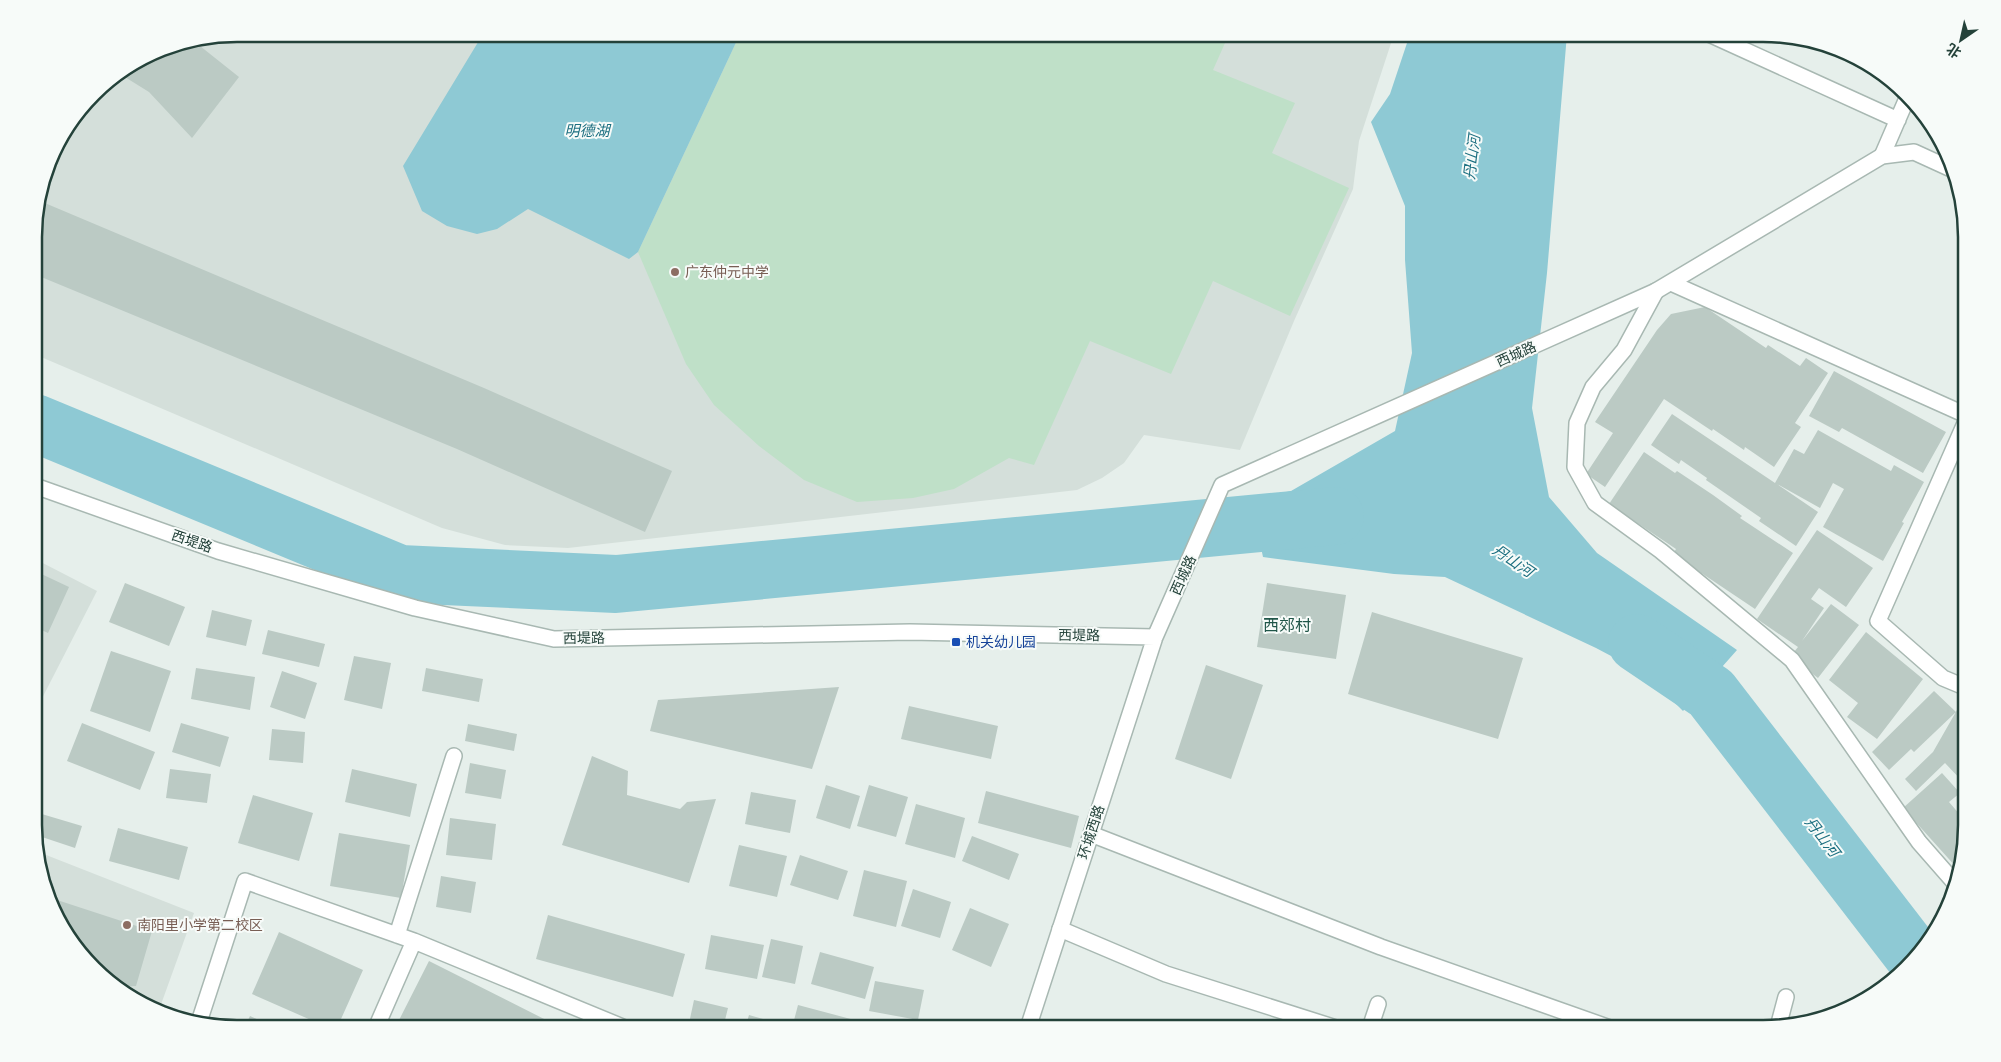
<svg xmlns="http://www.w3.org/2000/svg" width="2001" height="1062" font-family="Raleway,'Noto Sans SC',sans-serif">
	<rect width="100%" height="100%" fill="#e6efeb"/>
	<path fill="#d4dfda" d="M 238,34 L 1394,34 L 1359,141 L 1353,189 L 1294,321 L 1240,450 L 1144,435 L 1124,463 L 1102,478 L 1077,490 L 568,548 L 505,545 L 442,528 L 34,354 L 34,224 L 55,147 L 103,85 L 160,49 Z
		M 35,559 L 97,591 L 35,712 Z
		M 36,851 L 194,913 L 159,1010 L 147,1007 L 104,978 L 68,938 Z"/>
	<path fill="#bfe0c8" d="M 740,34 L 1229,34 L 1213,70 L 1295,103 L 1272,153 L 1349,188 L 1290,316 L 1213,281 L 1171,374 L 1090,341 L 1034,465 L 1009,458 L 954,489 L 913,498 L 857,502 L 804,480 L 759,446 L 714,405 L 686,364 L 638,252 Z"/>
	<path fill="#8ec9d4" d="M 483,34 L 740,34 L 638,252 L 629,259 L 528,209 L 497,229 L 477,234 L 447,226 L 422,211 L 403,166 Z
		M 1410,34 L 1567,34 L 1547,273 L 1532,408 L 1549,497 L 1597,553 L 1737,650 L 1683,711 L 1647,675 L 1596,648 L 1445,577 L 1394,574 L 1263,557 L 1251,500 L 1291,491 L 1395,431 L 1412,353 L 1405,260 L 1405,206 L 1371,122 L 1390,94 Z"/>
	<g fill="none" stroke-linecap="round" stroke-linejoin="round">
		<path stroke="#8ec9d4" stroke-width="58" d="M 35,423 L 400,574 L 616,584 L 1335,516
			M 1637,643 L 1711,693 L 1916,959"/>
	</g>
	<path fill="#bbcac4" d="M 195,42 L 239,77 L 192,138 L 149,92 L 120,74 L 160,49 Z
		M 40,201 L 484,388 L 672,471 L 645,532 L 457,449 L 34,274 L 34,224 Z
		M 1705,307 L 1766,348 L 1768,345 L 1800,366 L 1806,358 L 1828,373 L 1795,423 L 1801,427 L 1774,467 L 1745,447 L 1744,450 L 1713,429 L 1712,431 L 1664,399 L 1605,487 L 1586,474 L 1613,433 L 1595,422 L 1657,330 L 1671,314 Z
		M 1834,371 L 1946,432 L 1923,473 L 1842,428 L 1839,432 L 1809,416 Z
		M 1672,414 L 1775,483 L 1794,449 L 1804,454 L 1818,430 L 1891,471 L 1894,465 L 1924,482 L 1902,522 L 1904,523 L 1883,561 L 1823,527 L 1844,489 L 1833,483 L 1820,508 L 1777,484 L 1818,512 L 1796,546 L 1759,521 L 1761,518 L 1706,480 L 1707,478 L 1681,460 L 1679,464 L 1651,445 Z
		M 1644,452 L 1675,473 L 1677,471 L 1713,495 L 1742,516 L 1740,518 L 1793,553 L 1755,609 L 1673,554 L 1676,549 L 1609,504 Z
		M 1817,530 L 1873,568 L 1846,607 L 1819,588 L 1811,599 L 1824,608 L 1802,641 L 1831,604 L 1859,625 L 1818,678 L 1790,657 L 1798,647 L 1757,619 Z
		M 35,571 L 69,587 L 48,633 L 35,627 Z
		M 125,583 L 185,607 L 169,646 L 109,622 Z
		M 1267,583 L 1346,595 L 1336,659 L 1257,647 Z
		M 212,610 L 252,620 L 246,646 L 206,637 Z
		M 1372,612 L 1523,658 L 1498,739 L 1348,694 Z
		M 268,630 L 325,644 L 319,667 L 262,654 Z
		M 1866,632 L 1923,679 L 1877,739 L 1847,717 L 1858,703 L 1829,680 Z
		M 111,651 L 171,671 L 150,732 L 90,711 Z
		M 354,656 L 391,663 L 382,709 L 344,700 Z
		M 1206,665 L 1263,685 L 1231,779 L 1175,759 Z
		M 196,668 L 255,677 L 250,710 L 191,699 Z
		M 426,668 L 483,679 L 479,702 L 422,691 Z
		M 282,671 L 317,683 L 305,719 L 270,707 Z
		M 839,687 L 812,769 L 650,731 L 658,700 Z
		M 1934,691 L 1956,712 L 1914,752 L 1911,749 L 1889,770 L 1872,752 Z
		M 1961,703 L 1967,707 L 1967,775 L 1963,782 L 1945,763 L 1916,791 L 1905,779 L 1933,752 Z
		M 909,706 L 998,726 L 991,759 L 901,739 Z
		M 82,723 L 155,752 L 140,790 L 67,761 Z
		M 181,723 L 229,737 L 220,767 L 172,752 Z
		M 468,724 L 517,734 L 514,751 L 465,741 Z
		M 272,729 L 305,732 L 303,763 L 269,760 Z
		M 592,756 L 628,771 L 627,795 L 680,809 L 687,802 L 716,799 L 689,883 L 562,845 Z
		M 470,763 L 506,770 L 501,799 L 465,793 Z
		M 170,769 L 211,774 L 207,803 L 166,798 Z
		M 352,769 L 417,784 L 410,817 L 345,802 Z
		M 1942,773 L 1960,793 L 1949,802 L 1967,823 L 1957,868 L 1903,808 Z
		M 826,785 L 860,796 L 850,829 L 816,818 Z
		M 869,785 L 908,797 L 896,837 L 857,826 Z
		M 986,791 L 1079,816 L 1071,848 L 978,823 Z
		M 751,792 L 796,800 L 790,833 L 745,824 Z
		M 253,795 L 313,813 L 299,861 L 238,843 Z
		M 916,804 L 965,818 L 955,858 L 905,844 Z
		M 35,812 L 82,826 L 75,848 L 36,835 Z
		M 450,818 L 496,824 L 492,860 L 446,855 Z
		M 118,828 L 188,847 L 179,880 L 109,861 Z
		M 339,833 L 410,845 L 401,898 L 330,886 Z
		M 972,836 L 1019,854 L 1009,880 L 962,861 Z
		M 739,845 L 787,856 L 777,897 L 729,886 Z
		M 800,855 L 848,871 L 838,900 L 790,885 Z
		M 864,870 L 907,881 L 896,927 L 853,916 Z
		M 441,876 L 476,882 L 471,913 L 436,907 Z
		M 913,889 L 951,902 L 940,938 L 901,926 Z
		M 54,899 L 152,931 L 136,986 L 118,987 L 104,978 L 68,938 Z
		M 970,908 L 1009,924 L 991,967 L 952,950 Z
		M 548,915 L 685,954 L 673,997 L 536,959 Z
		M 279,932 L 363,970 L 337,1028 L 329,1028 L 252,994 Z
		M 711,935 L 764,945 L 757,979 L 705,969 Z
		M 771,939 L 803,946 L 795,984 L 762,977 Z
		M 820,952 L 874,967 L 865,999 L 811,984 Z
		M 429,961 L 562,1028 L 395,1028 Z
		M 875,981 L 924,990 L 918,1020 L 869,1011 Z
		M 694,1000 L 728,1008 L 723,1028 L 688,1028 Z
		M 798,1005 L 862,1022 L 861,1028 L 792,1028 Z
		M 749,1015 L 780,1024 L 779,1028 L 745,1028 Z
		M 250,1016 L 276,1028 L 244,1028 Z
		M 963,1019 L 987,1028 L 959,1028 Z"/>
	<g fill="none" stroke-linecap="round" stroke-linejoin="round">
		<defs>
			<path id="minor" d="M 1709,34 L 1898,120
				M 1882,156 L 1908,96
				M 1671,283 L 1966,415
				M 1656,291 L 1624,350 L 1593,387 L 1577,423 L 1575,467 L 1595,503 L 1661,551 L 1792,660 L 1919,842 L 1954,882
				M 1966,421 L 1878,621 L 1943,678 L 1967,688
				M 1091,834 L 1381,947 L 1610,1028
				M 1060,929 L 1166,974 L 1336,1028
				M 397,935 L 454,756
				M 200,1019 L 245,881 L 414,941 L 625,1028
				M 1778,1027 L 1786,997
				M 376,1028 L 414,941
				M 1370,1028 L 1378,1004"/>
			<path id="tertiary" d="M 35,486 L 218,551 L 415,608 L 554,639 L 910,632 L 1155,637
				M 1028,1028 L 1155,637 L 1222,485 L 1656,291 L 1882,156 L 1914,152 L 1949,168"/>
		</defs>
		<use href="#minor" stroke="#a8b8b2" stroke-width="18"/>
		<use href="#tertiary" stroke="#a8b8b2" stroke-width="18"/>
		<use href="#minor" stroke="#fff" stroke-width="15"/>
		<use href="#tertiary" stroke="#fff" stroke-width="15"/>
	</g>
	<g fill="#8d6e63" stroke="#f7fbf9" stroke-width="2">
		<circle cx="675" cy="272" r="5"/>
		<circle cx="127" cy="925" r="5"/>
	</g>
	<rect fill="#1a4fb4" stroke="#f7fbf9" stroke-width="2" x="951" y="637" width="10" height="10" rx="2.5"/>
	<g text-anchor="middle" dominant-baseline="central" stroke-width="4" stroke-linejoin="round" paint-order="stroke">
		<g font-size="14" fill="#785e54" stroke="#f7fbf9" text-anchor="start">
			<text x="685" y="272">广东仲元中学</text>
			<text x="137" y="925">南阳里小学第二校区</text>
		</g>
		<g font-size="14" fill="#24423a" stroke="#f7fbf9">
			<text transform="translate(1516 354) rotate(-24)">西城路</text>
			<text transform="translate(192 541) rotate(19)">西堤路</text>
			<text transform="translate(1183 575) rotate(-66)">西城路</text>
			<text transform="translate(1079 635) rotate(1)">西堤路</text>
			<text transform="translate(584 638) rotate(-1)">西堤路</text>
			<text transform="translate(1091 832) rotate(-72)">环城西路</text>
		</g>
		<g font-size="14" fill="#164399" stroke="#f7fbf9" text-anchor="start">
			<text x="966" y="642">机关幼儿园</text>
		</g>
		<g font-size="15" font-style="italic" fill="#1c6f80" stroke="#f7fbf9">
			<text x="587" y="131">明德湖</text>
			<text transform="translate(1472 157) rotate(-83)">丹山河</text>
			<text transform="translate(1513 561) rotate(34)">丹山河</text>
			<text transform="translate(1822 837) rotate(52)">丹山河</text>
		</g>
		<g font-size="16" fill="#1f5548" stroke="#f7fbf9">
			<text x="1287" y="625">西郊村</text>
		</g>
	</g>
	<path d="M0 0H2001V1062H0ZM237 42H1763A195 195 0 0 1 1958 237V825A195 195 0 0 1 1763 1020H237A195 195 0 0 1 42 825V237A195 195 0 0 1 237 42Z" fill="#f7fbf9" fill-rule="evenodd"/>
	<path fill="none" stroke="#24423a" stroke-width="2.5" d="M237 42H1763A195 195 0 0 1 1958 237V825A195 195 0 0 1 1763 1020H237A195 195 0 0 1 42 825V237A195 195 0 0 1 237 42Z"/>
	<g transform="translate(1961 40) rotate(214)" stroke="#f7fbf9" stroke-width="4" paint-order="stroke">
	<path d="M0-4L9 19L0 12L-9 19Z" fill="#24423a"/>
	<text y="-8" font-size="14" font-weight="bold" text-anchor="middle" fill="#24423a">北</text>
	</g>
</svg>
